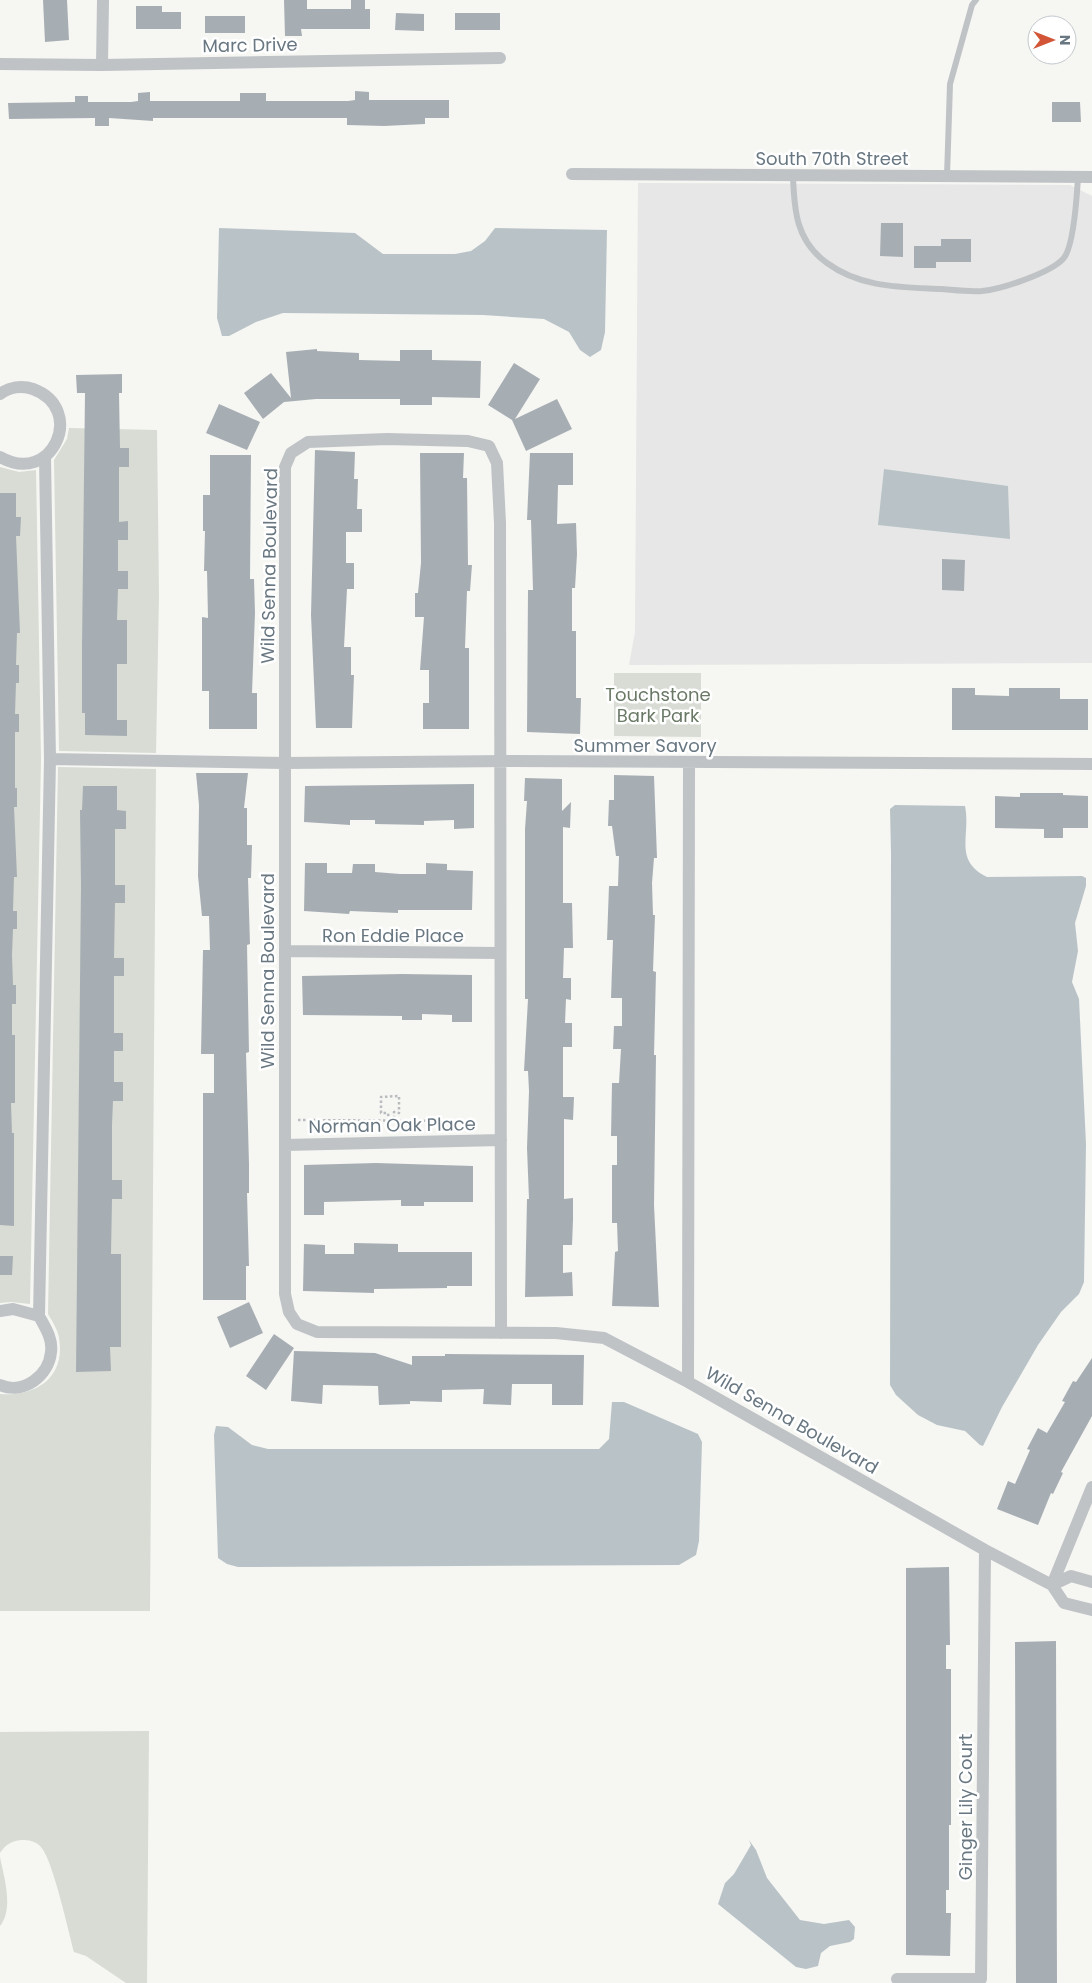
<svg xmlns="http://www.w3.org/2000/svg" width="1092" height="1983" font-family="Poppins,sans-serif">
	<rect width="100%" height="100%" fill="#f6f6f3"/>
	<path fill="#e6e7e6" d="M 638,183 L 1070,185 L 1092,196 L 1092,663 L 629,665 L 635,632 Z"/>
	<path fill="#d8dcd4" d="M 69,428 L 157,430 L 159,595 L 156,753 L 59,751 L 54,460 L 67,439 Z
		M 0,467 L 19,472 L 36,470 L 41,759 L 30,1304 L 11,1302 L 0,1303 Z
		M 614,673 L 701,673 L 701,737 L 614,736 Z
		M 58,767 L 156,769 L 150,1611 L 0,1611 L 0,1394 C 35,1397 66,1378 59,1338 C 58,1330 52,1321 48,1314 Z
		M 149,1731 L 147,1983 L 126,1983 L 86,1956 L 74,1952 C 69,1933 52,1856 40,1846 C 35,1841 29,1840 22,1840 C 13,1840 5,1845 0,1853 L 0,1732 Z
		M 0,1857 C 4,1878 14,1908 0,1926 Z"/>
	<path fill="#b9c3c7" d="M 219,228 L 355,233 L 383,254 L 455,254 L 471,251 L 485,241 L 495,228 L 607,230 L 605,332 L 601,350 L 590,357 L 580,350 L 569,332 L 544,319 L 483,315 L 283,313 L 256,322 L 229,336 L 222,336 L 217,318 Z
		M 884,469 L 1008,486 L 1010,539 L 878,525 Z
		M 895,805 L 965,806 C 971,836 953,860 987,877 L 1082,876 L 1086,878 L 1086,886 L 1075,923 L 1078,951 L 1072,982 L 1079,999 L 1086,1144 L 1084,1282 L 1079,1294 L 1061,1312 L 1038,1345 L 1002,1407 L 983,1446 L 980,1445 L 965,1431 L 937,1425 L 918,1415 L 896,1395 L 890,1385 L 891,853 L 890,809 Z
		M 612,1402 L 624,1402 L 698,1434 L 702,1442 L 699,1541 L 696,1555 L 679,1565 L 238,1567 L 227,1564 L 218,1558 L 214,1435 L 216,1426 L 228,1427 L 252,1445 L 268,1449 L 599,1449 L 609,1439 Z
		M 749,1840 L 756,1850 L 767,1878 L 800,1920 L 824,1924 L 849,1920 L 855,1927 L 854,1939 L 850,1942 L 830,1946 L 821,1953 L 818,1966 L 806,1969 L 796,1967 L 718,1904 L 725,1883 L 734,1874 L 751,1845 Z"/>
	<path fill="#a7aeb3" d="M 43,0 L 67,0 L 69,40 L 45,42 Z
		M 284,0 L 307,0 L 307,9 L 351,9 L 351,0 L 365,0 L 365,9 L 370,9 L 370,29 L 301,29 L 302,36 L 285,36 Z
		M 136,6 L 162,6 L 162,12 L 181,12 L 181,29 L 136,29 Z
		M 396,13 L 424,14 L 424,31 L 395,30 Z
		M 455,13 L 500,13 L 500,30 L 455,30 Z
		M 205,16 L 245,16 L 245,33 L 205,33 Z
		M 355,91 L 369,92 L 369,100 L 449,100 L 449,118 L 425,118 L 425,124 L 384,126 L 347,125 L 347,118 L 153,118 L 153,121 L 109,118 L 109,126 L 95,126 L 95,118 L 9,119 L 8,103 L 75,102 L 75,96 L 88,96 L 88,102 L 131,102 L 138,101 L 138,93 L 150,92 L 150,101 L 240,101 L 240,93 L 266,93 L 266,101 L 348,101 L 355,100 Z
		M 1052,102 L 1080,102 L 1081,122 L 1052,122 Z
		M 881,223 L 903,223 L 903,257 L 880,256 Z
		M 941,239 L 971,239 L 971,262 L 936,262 L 936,268 L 914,268 L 914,246 L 941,246 Z
		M 317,349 L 317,351 L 359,353 L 359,360 L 400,361 L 400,350 L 432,350 L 432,360 L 481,361 L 480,398 L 432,397 L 432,405 L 400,405 L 400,399 L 316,399 L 284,402 L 263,419 L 244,393 L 271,373 L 291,398 L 286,352 Z
		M 514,363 L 540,379 L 515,419 L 557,399 L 572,429 L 526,451 L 512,420 L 488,405 Z
		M 122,374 L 122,393 L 119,393 L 120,448 L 129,448 L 129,467 L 119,467 L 119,522 L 128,521 L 128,540 L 118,540 L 118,571 L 128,571 L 128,589 L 118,589 L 117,620 L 127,620 L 127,664 L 117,664 L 117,720 L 127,720 L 127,736 L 85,735 L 85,713 L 82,713 L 82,646 L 85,393 L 77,393 L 76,375 Z
		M 219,404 L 260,422 L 247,450 L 206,433 Z
		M 315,450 L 355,452 L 354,479 L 358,479 L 357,509 L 362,509 L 362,532 L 346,532 L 346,563 L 354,563 L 354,589 L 347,589 L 344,647 L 351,647 L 351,675 L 354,675 L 352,728 L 316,728 L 311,615 Z
		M 420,453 L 464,453 L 463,478 L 467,478 L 468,565 L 472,565 L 470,591 L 467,591 L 465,648 L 469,648 L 469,729 L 423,729 L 423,703 L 429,703 L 429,670 L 420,670 L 424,617 L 415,617 L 415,593 L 418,593 L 421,563 Z
		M 530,453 L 573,453 L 573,485 L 558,485 L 557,524 L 576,523 L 577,554 L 575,588 L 572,588 L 572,631 L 576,631 L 576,698 L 581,698 L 580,734 L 527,732 L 528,590 L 533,590 L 531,520 L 527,520 Z
		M 210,455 L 251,455 L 250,579 L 254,579 L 255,613 L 252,693 L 257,693 L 257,729 L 209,729 L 209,691 L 202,691 L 202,617 L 208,618 L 207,571 L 204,571 L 205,531 L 203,531 L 203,495 L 210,495 Z
		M 0,493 L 16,493 L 16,517 L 21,517 L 20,536 L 16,536 L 20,633 L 17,633 L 16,665 L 19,665 L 19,683 L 16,683 L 15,714 L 19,714 L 19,732 L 15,732 L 15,788 L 17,788 L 17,807 L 14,807 L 17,877 L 14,877 L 13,911 L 17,911 L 17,929 L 13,929 L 12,955 L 13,985 L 16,985 L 16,1004 L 12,1004 L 12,1035 L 15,1035 L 15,1103 L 11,1103 L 12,1133 L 14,1133 L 14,1226 L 0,1225 Z
		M 942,559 L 965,560 L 964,591 L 942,590 Z
		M 952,688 L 975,688 L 975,695 L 1009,696 L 1009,688 L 1060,688 L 1060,699 L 1088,699 L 1088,730 L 952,730 Z
		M 196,773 L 248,773 L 244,808 L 247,808 L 247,845 L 252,845 L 251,878 L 248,878 L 250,944 L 247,945 L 249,1052 L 246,1053 L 249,1164 L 249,1193 L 247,1193 L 249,1266 L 246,1266 L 246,1300 L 203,1300 L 203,1093 L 214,1093 L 214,1054 L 201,1054 L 203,950 L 210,950 L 209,916 L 202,916 L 198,876 L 199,805 Z
		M 614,775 L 654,776 L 657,858 L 654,858 L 652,883 L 653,915 L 655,915 L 653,971 L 656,972 L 654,1055 L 656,1055 L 654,1205 L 659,1307 L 612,1306 L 615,1252 L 618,1251 L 617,1223 L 612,1223 L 612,1165 L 617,1165 L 617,1136 L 611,1136 L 612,1083 L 619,1083 L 621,1049 L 613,1049 L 614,1026 L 622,1026 L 622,998 L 611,998 L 613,940 L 607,940 L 609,886 L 618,886 L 619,856 L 616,856 L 612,826 L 608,826 L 609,800 L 614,800 Z
		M 525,778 L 562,779 L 562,811 L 571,802 L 570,828 L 563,827 L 563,903 L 572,903 L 573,948 L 564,948 L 563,978 L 571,978 L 571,1000 L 566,999 L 565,1023 L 572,1023 L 572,1047 L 563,1047 L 563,1097 L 574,1097 L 573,1120 L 564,1119 L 564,1199 L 573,1198 L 573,1220 L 572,1245 L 563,1245 L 563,1273 L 572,1272 L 573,1296 L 525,1297 L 527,1199 L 529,1199 L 527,1148 L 529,1091 L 528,1071 L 524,1071 L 528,999 L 525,999 L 525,829 L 527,801 L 524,801 Z
		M 474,784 L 474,828 L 454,829 L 454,820 L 424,821 L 424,825 L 375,824 L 375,820 L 350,820 L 350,825 L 304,822 L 305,786 Z
		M 83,786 L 117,786 L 117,810 L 126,811 L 126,829 L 115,829 L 115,885 L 125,885 L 125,903 L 115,903 L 114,958 L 124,958 L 124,976 L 114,976 L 114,1033 L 123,1033 L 123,1051 L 114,1051 L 114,1082 L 123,1082 L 123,1101 L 113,1101 L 112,1125 L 112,1180 L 122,1180 L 122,1199 L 112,1199 L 111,1254 L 121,1254 L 121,1347 L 110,1347 L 111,1371 L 76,1372 L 81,885 L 80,810 L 82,810 Z
		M 1020,793 L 1063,793 L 1063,795 L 1088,796 L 1088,828 L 1063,828 L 1063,838 L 1044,838 L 1044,829 L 995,828 L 995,796 L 1020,797 Z
		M 305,863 L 327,863 L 327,873 L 352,873 L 353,864 L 375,864 L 375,872 L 400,874 L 426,874 L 426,863 L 447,864 L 447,870 L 473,871 L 472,910 L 398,910 L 398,913 L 350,911 L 349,914 L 304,911 Z
		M 402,974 L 472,975 L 472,1022 L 452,1022 L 452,1015 L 422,1014 L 422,1020 L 402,1020 L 402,1016 L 303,1015 L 302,976 Z
		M 376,1163 L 473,1166 L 473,1202 L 424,1202 L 424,1206 L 401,1206 L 401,1200 L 324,1202 L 324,1215 L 304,1215 L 304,1165 Z
		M 354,1243 L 398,1244 L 398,1252 L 472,1252 L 472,1286 L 447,1286 L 447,1288 L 374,1289 L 374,1293 L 303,1291 L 304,1244 L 325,1245 L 325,1254 L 354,1254 Z
		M 0,1256 L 13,1256 L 12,1275 L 0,1275 Z
		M 249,1302 L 263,1333 L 230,1348 L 217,1317 Z
		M 274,1334 L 294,1348 L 266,1390 L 246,1376 Z
		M 294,1351 L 375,1353 L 412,1365 L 412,1356 L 445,1356 L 445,1354 L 584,1355 L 583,1405 L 552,1405 L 552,1384 L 512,1384 L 511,1405 L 483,1404 L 484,1389 L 442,1390 L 442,1402 L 410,1401 L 410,1404 L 379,1405 L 378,1386 L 323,1385 L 322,1404 L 291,1401 Z
		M 1092,1358 L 1092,1416 L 1061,1472 L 1063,1473 L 1053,1494 L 1051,1493 L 1038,1525 L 997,1509 L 1008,1481 L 1015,1484 L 1030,1450 L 1027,1449 L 1038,1428 L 1047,1433 L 1065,1402 L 1062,1401 L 1073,1381 L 1076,1382 Z
		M 949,1567 L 950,1645 L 946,1645 L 946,1669 L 951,1669 L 951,1825 L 949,1825 L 949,1890 L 946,1890 L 946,1913 L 951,1913 L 950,1956 L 906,1955 L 906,1568 Z
		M 1056,1641 L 1057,1983 L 1016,1983 L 1015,1642 Z"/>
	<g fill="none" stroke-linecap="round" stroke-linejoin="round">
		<path stroke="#b9bcbe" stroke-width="2.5" stroke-dasharray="2.5 2.5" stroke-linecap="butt" d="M 298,1120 L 453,1121 L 456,1127
			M 389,1121 L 388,1113 L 381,1113 L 381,1097 L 399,1096 L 399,1113 L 394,1112 L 394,1121"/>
		<path stroke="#bfc3c6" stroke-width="6" d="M 793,175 C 794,210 796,241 827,263 C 861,288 901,287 941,289 C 954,290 969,292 982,291 C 1002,289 1050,273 1063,259 C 1074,248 1077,194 1078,177
			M 947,176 L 950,84 L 972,5 L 976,0"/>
		<path stroke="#bfc3c6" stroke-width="12" d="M 0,64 L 102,65 L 500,58
			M 102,65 L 103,0
			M 572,174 L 1092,177
			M 0,394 C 9,387 22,385 33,389 C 87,409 52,487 0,457
			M 45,457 L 50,759 L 285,763 L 514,761 L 1092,764
			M 285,951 L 500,953
			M 285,1145 L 501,1140
			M 0,1311 L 13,1309 L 39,1316 C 45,1327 53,1339 51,1352 C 49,1376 23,1395 0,1385
			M 39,1316 L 50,759
			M 501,1333 L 500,523 L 497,463 L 489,446 L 468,441 L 387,439 L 308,442 L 291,453 L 285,467 L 285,1294 L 289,1312 L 297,1324 L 317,1332 L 556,1333 L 604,1338 L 688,1382 L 985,1550 L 1052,1585 L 1064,1603 L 1092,1610
			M 688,1382 L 689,762
			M 1052,1585 L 1092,1487
			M 1052,1585 L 1071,1576 L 1092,1582
			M 897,1979 L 981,1979 L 985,1550"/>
	</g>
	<g text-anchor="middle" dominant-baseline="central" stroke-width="5" stroke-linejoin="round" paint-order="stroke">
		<g font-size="18" fill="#687781" stroke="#fff">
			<text transform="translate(250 45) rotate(-1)">Marc Drive</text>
			<text x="832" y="158">South 70th Street</text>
			<text transform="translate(269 566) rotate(-89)">Wild Senna Boulevard</text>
			<text x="645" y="745">Summer Savory</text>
			<text x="393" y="935">Ron Eddie Place</text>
			<text transform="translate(267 971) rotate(-90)">Wild Senna Boulevard</text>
			<text transform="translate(392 1125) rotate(-1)">Norman Oak Place</text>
			<text transform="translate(792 1420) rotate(30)">Wild Senna Boulevard</text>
			<text transform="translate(965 1807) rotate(-90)">Ginger Lily Court</text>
		</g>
		<g font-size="18" fill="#6a7966" stroke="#fff">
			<text x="658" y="694">Touchstone<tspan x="658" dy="21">Bark Park</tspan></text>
		</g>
	</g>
	<g transform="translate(1052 40) rotate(90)"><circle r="24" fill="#ffffff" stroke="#c3c9cd"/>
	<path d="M0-4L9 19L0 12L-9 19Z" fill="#d25537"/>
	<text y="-8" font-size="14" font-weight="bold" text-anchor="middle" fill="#687781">N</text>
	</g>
</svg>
